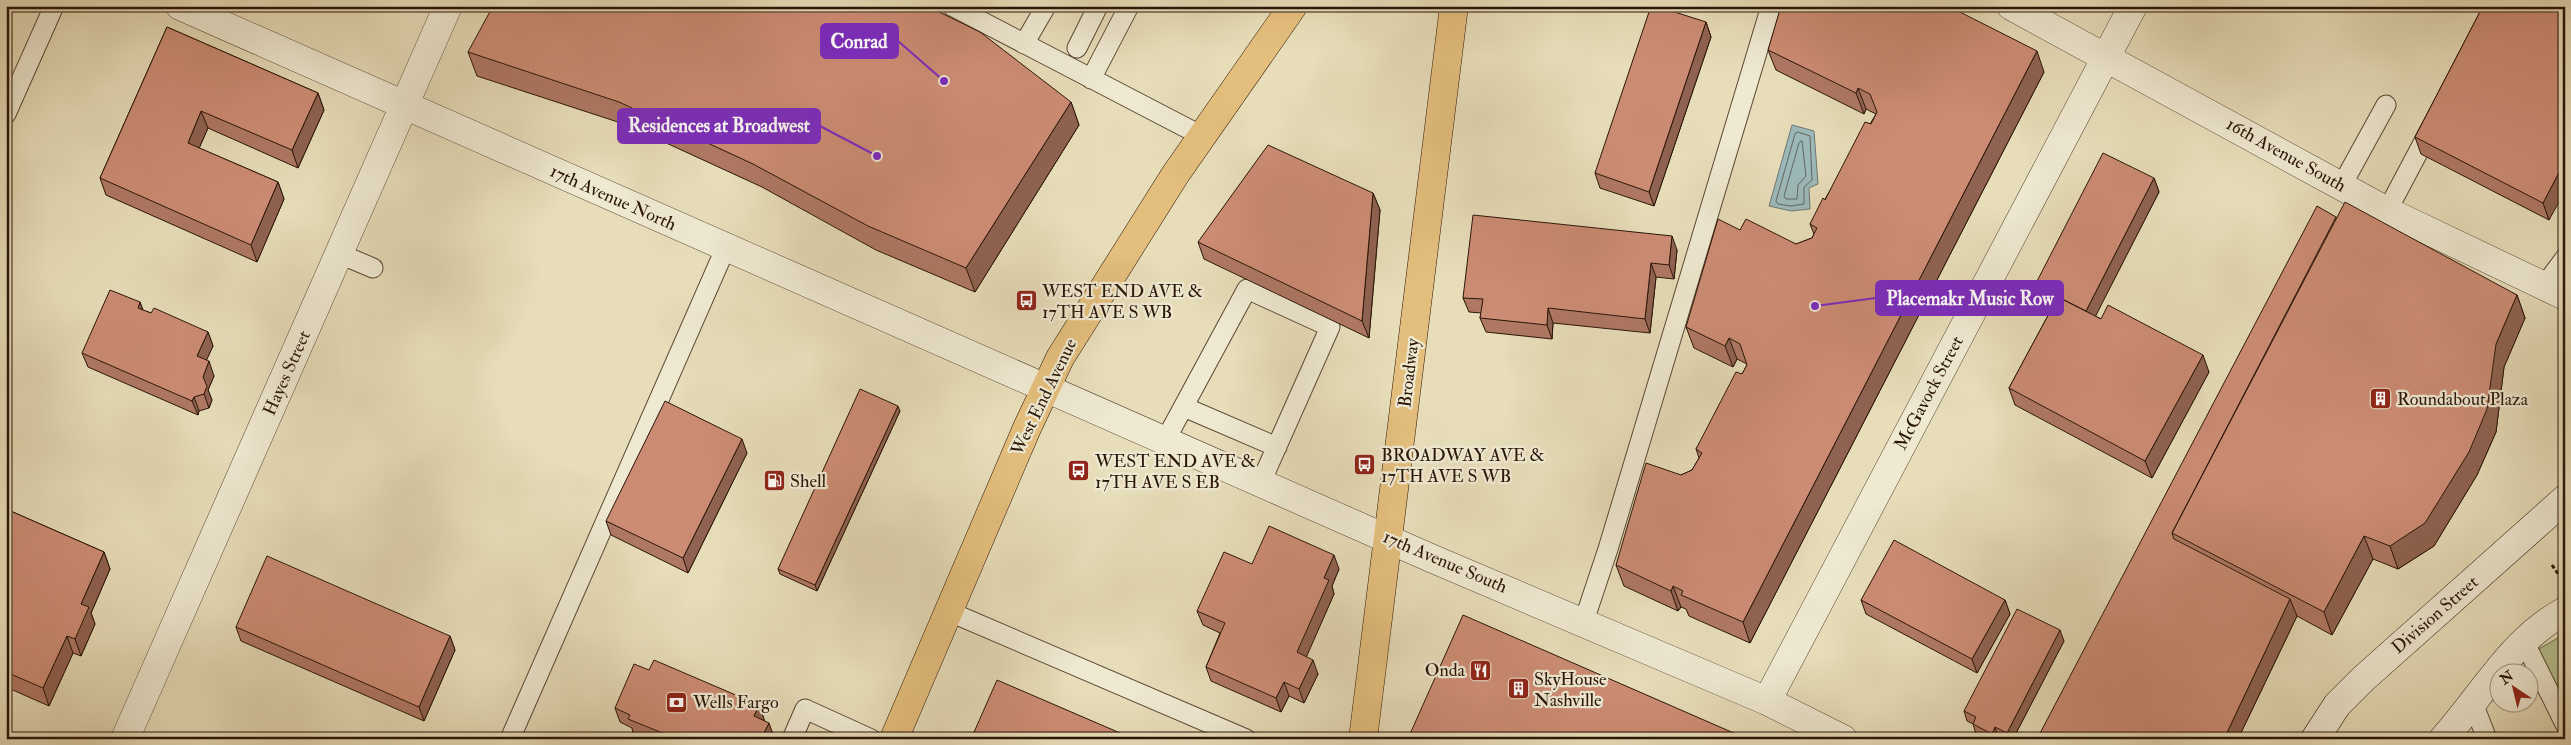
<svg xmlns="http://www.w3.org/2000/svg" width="2571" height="745" font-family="'IM FELL Double Pica',serif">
	<rect width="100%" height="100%" fill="#e7ddb9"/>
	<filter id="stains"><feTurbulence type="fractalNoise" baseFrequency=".004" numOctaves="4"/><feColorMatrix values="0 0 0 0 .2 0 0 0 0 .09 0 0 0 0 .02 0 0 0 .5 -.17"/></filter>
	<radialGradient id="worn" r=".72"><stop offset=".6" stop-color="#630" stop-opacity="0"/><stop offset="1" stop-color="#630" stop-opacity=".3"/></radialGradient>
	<path fill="#b6c18f" stroke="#706b4c" d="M 2565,634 L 2565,724 L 2530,654 Z"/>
	<path fill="#9cb9ba" stroke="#6e7773" d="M 1792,125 L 1814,131 L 1818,184 L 1809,188 L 1810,209 L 1791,211 L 1769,206 Z"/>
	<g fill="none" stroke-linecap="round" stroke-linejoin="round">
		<path stroke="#636761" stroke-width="1" d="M 1798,132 L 1810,136 L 1812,180 L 1804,187 L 1804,204 L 1791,206 L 1778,204 L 1776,201 L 1795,134 Z
			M 1802,141 L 1806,176 L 1798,185 L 1797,199 L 1786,199 L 1784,196 L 1799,143 Z"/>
		<defs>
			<path id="service" d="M 952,6 L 1202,136
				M 1024,44 L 1046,6
				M 1077,48 L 1098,6
				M 1091,79 L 1129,6
				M 6,114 L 54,6
				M 2342,185 L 2386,105
				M 2387,211 L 2431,128
				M 340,254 L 373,268
				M 2545,285 L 2565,258
				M 1184,407 L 1277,447
				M 1166,439 L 1247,289 L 1330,327 L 1261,482
				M 950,612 L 1246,739
				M 1584,621 L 1608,549 L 1771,6
				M 2524,641 L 2565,724
				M 2473,703 L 2487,739
				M 510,739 L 726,247
				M 792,739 L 805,709 L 871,739"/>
			<path id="minor" d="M 180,6 L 1433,559 L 1767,701 L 1843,739
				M 2011,6 L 2387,211 L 2565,296
				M 1767,701 L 2133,6
				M 125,739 L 448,6"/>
			<path id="secondary" d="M 2315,739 L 2337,705 L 2363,679 L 2565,499
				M 2443,739 C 2482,696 2512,639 2565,611"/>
			<path id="primary" d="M 894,739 L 1027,428 L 1060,358 L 1175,175 L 1293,6
				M 1363,739 L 1454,6"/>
		</defs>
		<use href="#service" stroke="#594734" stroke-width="21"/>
		<use href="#minor" stroke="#594734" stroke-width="29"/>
		<use href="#secondary" stroke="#2a1508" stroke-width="29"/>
		<use href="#primary" stroke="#2a1508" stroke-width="29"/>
		<path stroke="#2a1508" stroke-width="3" stroke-dasharray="4 2.5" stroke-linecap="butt" d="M 2552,565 L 2562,579"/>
		<use href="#service" stroke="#efe9d2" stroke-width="19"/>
		<use href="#minor" stroke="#efe9d2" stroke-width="28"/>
		<use href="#secondary" stroke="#efe9d2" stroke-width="28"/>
		<use href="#primary" stroke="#e4be7c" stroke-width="28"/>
	</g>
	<path fill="#af7864" stroke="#2a1508" d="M 2483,6 L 2549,220 L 2421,154 L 2415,137 Z
		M 1706,22 L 1711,37 L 1654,206 L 1600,188 L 1595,173 Z
		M 167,27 L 318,93 L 324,110 L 298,168 L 208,128 L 199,148 L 278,182 L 284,199 L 257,262 L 106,195 L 100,178 Z
		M 1768,50 L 2044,72 L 1750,643 L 1689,616 L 1686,609 L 1681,607 L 1678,611 L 1624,586 L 1616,565 L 1681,475 L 1692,470 L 1699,458 L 1696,449 L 1742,374 L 1747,365 L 1747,364 L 1737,359 L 1733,367 L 1694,348 L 1686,327 L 1740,230 L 1796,244 L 1812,238 L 1814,234 L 1810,224 L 1876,114 L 1866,109 L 1864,114 L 1776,70 Z
		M 468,52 L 1071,102 L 1079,125 L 975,292 L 876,250 L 762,187 L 627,125 L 477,76 Z
		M 2154,178 L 2159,192 L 2095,316 L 2209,372 L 2152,478 L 2015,405 L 2009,388 L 2052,308 L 2039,302 L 2034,287 Z
		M 1373,193 L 1380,210 L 1369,338 L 1204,259 L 1198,242 Z
		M 2336,217 L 2517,295 L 2525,318 L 2504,367 L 2496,432 L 2477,475 L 2434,546 L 2398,569 L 2373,559 L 2332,635 L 2297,616 L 2238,739 L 2037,739 Z
		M 1677,250 L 1674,279 L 1656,277 L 1650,333 L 1553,323 L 1552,339 L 1486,332 L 1480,318 L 1481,313 L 1469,312 L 1463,298 Z
		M 140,302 L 143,310 L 151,313 L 208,332 L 213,346 L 206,360 L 214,376 L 208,390 L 212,400 L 209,408 L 199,411 L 198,415 L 88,367 L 82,353 Z
		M 900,411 L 817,591 L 780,574 L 778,569 Z
		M 747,453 L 688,573 L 611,535 L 606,521 Z
		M 6,509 L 104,552 L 110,569 L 91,613 L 95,624 L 81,656 L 73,653 L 49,706 L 6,687 Z
		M 1252,564 L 1339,569 L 1332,586 L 1334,594 L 1306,657 L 1318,674 L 1304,703 L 1289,696 L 1281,712 L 1211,681 L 1206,667 L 1220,633 L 1203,625 L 1197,611 Z
		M 1861,600 L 2005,600 L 2010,614 L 1977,673 L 1866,614 Z
		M 236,627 L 450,636 L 455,650 L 424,721 L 241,641 Z
		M 2064,641 L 2013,739 L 2001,739 L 1998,737 L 1998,739 L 1986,739 L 1976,734 L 1973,724 L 1967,721 L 1964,711 Z
		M 649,670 L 759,705 L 764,719 L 764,720 L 774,737 L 773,739 L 647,739 L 633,733 L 632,728 L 620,722 L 615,708 Z
		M 1410,734 L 1736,734 L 1738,739 L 1412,739 Z"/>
	<path fill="#8f6251" stroke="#2a1508" d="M 1706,22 L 1711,37 L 1654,206 L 1649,192 Z
		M 2037,51 L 2044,72 L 1750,643 L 1743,622 Z
		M 1858,88 L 1866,109 L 1864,114 L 1856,93 Z
		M 318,93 L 324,110 L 298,168 L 292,150 Z
		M 1071,102 L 1079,125 L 975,292 L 966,268 Z
		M 201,111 L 208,128 L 194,160 L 188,143 Z
		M 2565,161 L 2565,191 L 2549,220 L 2543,203 Z
		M 2154,178 L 2159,192 L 2090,327 L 2085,313 Z
		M 278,182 L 284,199 L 257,262 L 251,245 Z
		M 1373,193 L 1380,210 L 1369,338 L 1362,321 Z
		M 1672,236 L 1677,250 L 1674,279 L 1669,265 Z
		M 1651,263 L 1656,277 L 1650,333 L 1645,319 Z
		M 2517,295 L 2525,318 L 2504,367 L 2496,432 L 2477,475 L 2434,546 L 2398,569 L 2390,546 L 2496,344 Z
		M 140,302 L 145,317 L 138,308 Z
		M 1548,308 L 1553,323 L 1552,339 L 1547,325 Z
		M 208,332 L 213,346 L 202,370 L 197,356 Z
		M 1729,338 L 1737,359 L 1733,367 L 1725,346 Z
		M 2203,355 L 2209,372 L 2152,478 L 2145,461 Z
		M 209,361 L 214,376 L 208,390 L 212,400 L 209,408 L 204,394 L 203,377 Z
		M 194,397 L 199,411 L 198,415 L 192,401 Z
		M 898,406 L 900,411 L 817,591 L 815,585 Z
		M 742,439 L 747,453 L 688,573 L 683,558 Z
		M 2364,536 L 2373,559 L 2332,635 L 2324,612 Z
		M 104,552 L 110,569 L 91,613 L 95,624 L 81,656 L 75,639 L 81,604 Z
		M 1334,555 L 1339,569 L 1332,586 L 1334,594 L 1302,667 L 1297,652 L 1324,578 Z
		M 1673,586 L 1681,607 L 1678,611 L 1671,591 Z
		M 2290,599 L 2297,616 L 2238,739 L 2224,739 Z
		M 2005,600 L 2010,614 L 1977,673 L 1972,659 Z
		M 2060,630 L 2064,641 L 2013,739 L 2009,739 L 2007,733 Z
		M 67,636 L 73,653 L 49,706 L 43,688 Z
		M 450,636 L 455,650 L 424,721 L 419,707 Z
		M 1313,660 L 1318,674 L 1304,703 L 1299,689 Z
		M 1284,682 L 1289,696 L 1281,712 L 1276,698 Z
		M 759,705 L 764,719 L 759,730 L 754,716 Z
		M 769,723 L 774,737 L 773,739 L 761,739 Z
		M 1995,727 L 1998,737 L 1998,739 L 1993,739 L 1992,734 Z
		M 1736,734 L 1738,739 L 1734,739 Z"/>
	<path fill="#cc8c74" stroke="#2a1508" d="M 493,6 L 927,6 L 980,32 L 1071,102 L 966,268 L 868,226 L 753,164 L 619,102 L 468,52 Z
		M 1651,6 L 1656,6 L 1706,22 L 1649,192 L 1595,173 Z
		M 1781,6 L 1948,6 L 2037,51 L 1743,622 L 1681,595 L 1683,591 L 1673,586 L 1671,591 L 1616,565 L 1646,463 L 1681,475 L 1692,470 L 1702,453 L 1696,449 L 1736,372 L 1742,374 L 1747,365 L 1740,344 L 1729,338 L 1725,346 L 1686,327 L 1718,219 L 1740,230 L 1746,219 L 1796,244 L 1812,238 L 1817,228 L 1810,224 L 1823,198 L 1825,200 L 1865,122 L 1871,124 L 1877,112 L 1870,94 L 1858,88 L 1856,93 L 1768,50 Z
		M 2483,6 L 2565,6 L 2565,161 L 2543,203 L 2415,137 Z
		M 167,27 L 318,93 L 292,150 L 201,111 L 188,143 L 278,182 L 251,245 L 100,178 Z
		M 1268,145 L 1373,193 L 1362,321 L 1198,242 Z
		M 2103,153 L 2154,178 L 2086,311 L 2058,297 L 2057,299 L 2034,287 Z
		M 2345,202 L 2517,295 L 2496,344 L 2487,409 L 2469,452 L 2425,523 L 2390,546 L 2364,536 L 2324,612 L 2172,533 Z
		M 2317,206 L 2336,217 L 2172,533 L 2174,539 L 2290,599 L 2224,739 L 2037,739 Z
		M 1473,215 L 1672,236 L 1669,265 L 1651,263 L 1645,319 L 1548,308 L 1547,325 L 1480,318 L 1483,299 L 1463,298 Z
		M 110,290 L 140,302 L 138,308 L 151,313 L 154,308 L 208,332 L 197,356 L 209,361 L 203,377 L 207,386 L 204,394 L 194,397 L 192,401 L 82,353 Z
		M 2058,297 L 2101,319 L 2108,305 L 2203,355 L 2145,461 L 2009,388 Z
		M 860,389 L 898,406 L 815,585 L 778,569 Z
		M 665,401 L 742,439 L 683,558 L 606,521 Z
		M 6,509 L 104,552 L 81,604 L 89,607 L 75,639 L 67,636 L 43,688 L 6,672 Z
		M 1269,526 L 1334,555 L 1324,578 L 1329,580 L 1297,652 L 1313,660 L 1299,689 L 1284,682 L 1276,698 L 1206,667 L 1225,623 L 1197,611 L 1224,552 L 1252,564 Z
		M 1894,540 L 2005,600 L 1972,659 L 1861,600 Z
		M 267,556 L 450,636 L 419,707 L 236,627 Z
		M 2017,609 L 2060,630 L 2007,733 L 1995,727 L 1992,734 L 1973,724 L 1976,717 L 1964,711 Z
		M 1463,615 L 1736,734 L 1734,739 L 1422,739 L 1410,734 Z
		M 654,660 L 759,705 L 754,716 L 769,723 L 761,739 L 663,739 L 665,734 L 628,719 L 630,715 L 615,708 L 634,664 L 649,670 Z
		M 997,680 L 1134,739 L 971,739 Z"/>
	<defs>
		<symbol id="bus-square" viewBox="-11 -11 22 22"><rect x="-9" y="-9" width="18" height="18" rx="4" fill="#8f2418" stroke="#efe9d2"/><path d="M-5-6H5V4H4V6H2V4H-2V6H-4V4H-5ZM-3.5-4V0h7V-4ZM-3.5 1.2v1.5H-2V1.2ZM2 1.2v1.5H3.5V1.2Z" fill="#fff"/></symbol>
		<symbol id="building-square" viewBox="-11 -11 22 22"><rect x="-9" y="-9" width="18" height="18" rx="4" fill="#8f2418" stroke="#efe9d2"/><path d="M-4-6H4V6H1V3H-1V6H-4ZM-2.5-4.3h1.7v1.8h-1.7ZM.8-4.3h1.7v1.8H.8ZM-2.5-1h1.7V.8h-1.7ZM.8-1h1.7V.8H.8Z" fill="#fff"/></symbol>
		<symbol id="fuel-square" viewBox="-11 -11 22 22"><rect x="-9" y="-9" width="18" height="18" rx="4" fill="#8f2418" stroke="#efe9d2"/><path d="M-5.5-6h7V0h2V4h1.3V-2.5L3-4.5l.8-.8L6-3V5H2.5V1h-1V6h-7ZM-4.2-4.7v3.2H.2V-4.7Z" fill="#fff"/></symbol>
		<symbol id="restaurant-square" viewBox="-11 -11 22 22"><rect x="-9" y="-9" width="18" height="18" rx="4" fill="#8f2418" stroke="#efe9d2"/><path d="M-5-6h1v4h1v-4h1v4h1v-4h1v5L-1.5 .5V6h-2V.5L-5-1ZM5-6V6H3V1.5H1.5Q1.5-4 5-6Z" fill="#fff"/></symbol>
		<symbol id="bank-square" viewBox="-11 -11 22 22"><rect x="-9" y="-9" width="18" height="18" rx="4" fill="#8f2418" stroke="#efe9d2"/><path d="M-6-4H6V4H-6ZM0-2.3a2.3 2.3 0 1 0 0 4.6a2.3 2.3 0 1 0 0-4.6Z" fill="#fff"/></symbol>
	</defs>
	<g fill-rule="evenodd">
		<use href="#bus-square" x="1014" y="288" width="25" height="25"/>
		<use href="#building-square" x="2368" y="386" width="25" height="25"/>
		<use href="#bus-square" x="1352" y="452" width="25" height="25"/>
		<use href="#bus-square" x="1066" y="458" width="25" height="25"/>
		<use href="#fuel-square" x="762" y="468" width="25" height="25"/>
		<use href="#restaurant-square" x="1468" y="658" width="25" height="25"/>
		<use href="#building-square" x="1506" y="676" width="25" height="25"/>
		<use href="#bank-square" x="664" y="690" width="25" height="25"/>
	</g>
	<g text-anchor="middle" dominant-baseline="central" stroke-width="4.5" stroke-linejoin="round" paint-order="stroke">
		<g font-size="18" fill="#2a1508" stroke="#efe9d2">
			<text transform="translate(2286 155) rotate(29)">16th Avenue South</text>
			<text transform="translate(613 198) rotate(24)">17th Avenue North</text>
			<text transform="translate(287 373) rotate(-66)">Hayes Street</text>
			<text transform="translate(1409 373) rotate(-83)">Broadway</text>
			<text transform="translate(1929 393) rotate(-62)">McGavock Street</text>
			<text transform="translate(1044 397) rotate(-64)">West End Avenue</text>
			<text transform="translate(1445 562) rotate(23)">17th Avenue South</text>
			<text transform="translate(2435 615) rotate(-41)">Division Street</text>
		</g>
		<g font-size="18" fill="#2a1508" stroke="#efe9d2" text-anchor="start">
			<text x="1042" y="291">WEST END AVE &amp;<tspan x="1042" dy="21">17TH AVE S WB</tspan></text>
			<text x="2397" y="399">Roundabout Plaza</text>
			<text x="1381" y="455">BROADWAY AVE &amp;<tspan x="1381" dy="21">17TH AVE S WB</tspan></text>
			<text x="1095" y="461">WEST END AVE &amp;<tspan x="1095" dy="21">17TH AVE S EB</tspan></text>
			<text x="790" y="481">Shell</text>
			<text x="1465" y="670" text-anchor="end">Onda</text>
			<text x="1534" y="679">SkyHouse<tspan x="1534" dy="21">Nashville</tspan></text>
			<text x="693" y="702">Wells Fargo</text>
		</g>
	</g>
	<path fill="none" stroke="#7b2cbf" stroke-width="2" d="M944 81L898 41M877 156L820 126M1815 306L1876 298"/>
	<g fill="#7b2cbf" stroke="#efe9d2" stroke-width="2">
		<circle cx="944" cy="81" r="5"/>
		<circle cx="877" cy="156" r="5"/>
		<circle cx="1815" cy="306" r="5"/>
	</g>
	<g fill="#7b2cbf" stroke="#7b2cbf" stroke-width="2">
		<rect x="821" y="24" width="77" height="34" rx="5"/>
		<rect x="618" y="109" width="202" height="34" rx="5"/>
		<rect x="1876" y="281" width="187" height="34" rx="5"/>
	</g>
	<g font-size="19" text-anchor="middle" font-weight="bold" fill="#fff">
		<text x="859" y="48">Conrad</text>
		<text x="719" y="132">Residences at Broadwest</text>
		<text x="1970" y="305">Placemakr Music Row</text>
	</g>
	<rect width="2571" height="745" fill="none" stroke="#e7ddb9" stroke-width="25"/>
	<rect x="8" y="8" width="2556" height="730" fill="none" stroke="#2a1508" stroke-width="2.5"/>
	<rect x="12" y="12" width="2546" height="720" fill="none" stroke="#2a1508"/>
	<g transform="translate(2514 688) rotate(325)"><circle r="24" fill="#efe9d2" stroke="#a09481"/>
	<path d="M0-4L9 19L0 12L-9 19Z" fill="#8f2418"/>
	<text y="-8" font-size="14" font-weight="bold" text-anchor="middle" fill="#2a1508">N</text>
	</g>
	<rect width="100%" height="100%" filter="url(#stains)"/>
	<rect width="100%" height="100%" fill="url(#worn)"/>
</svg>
